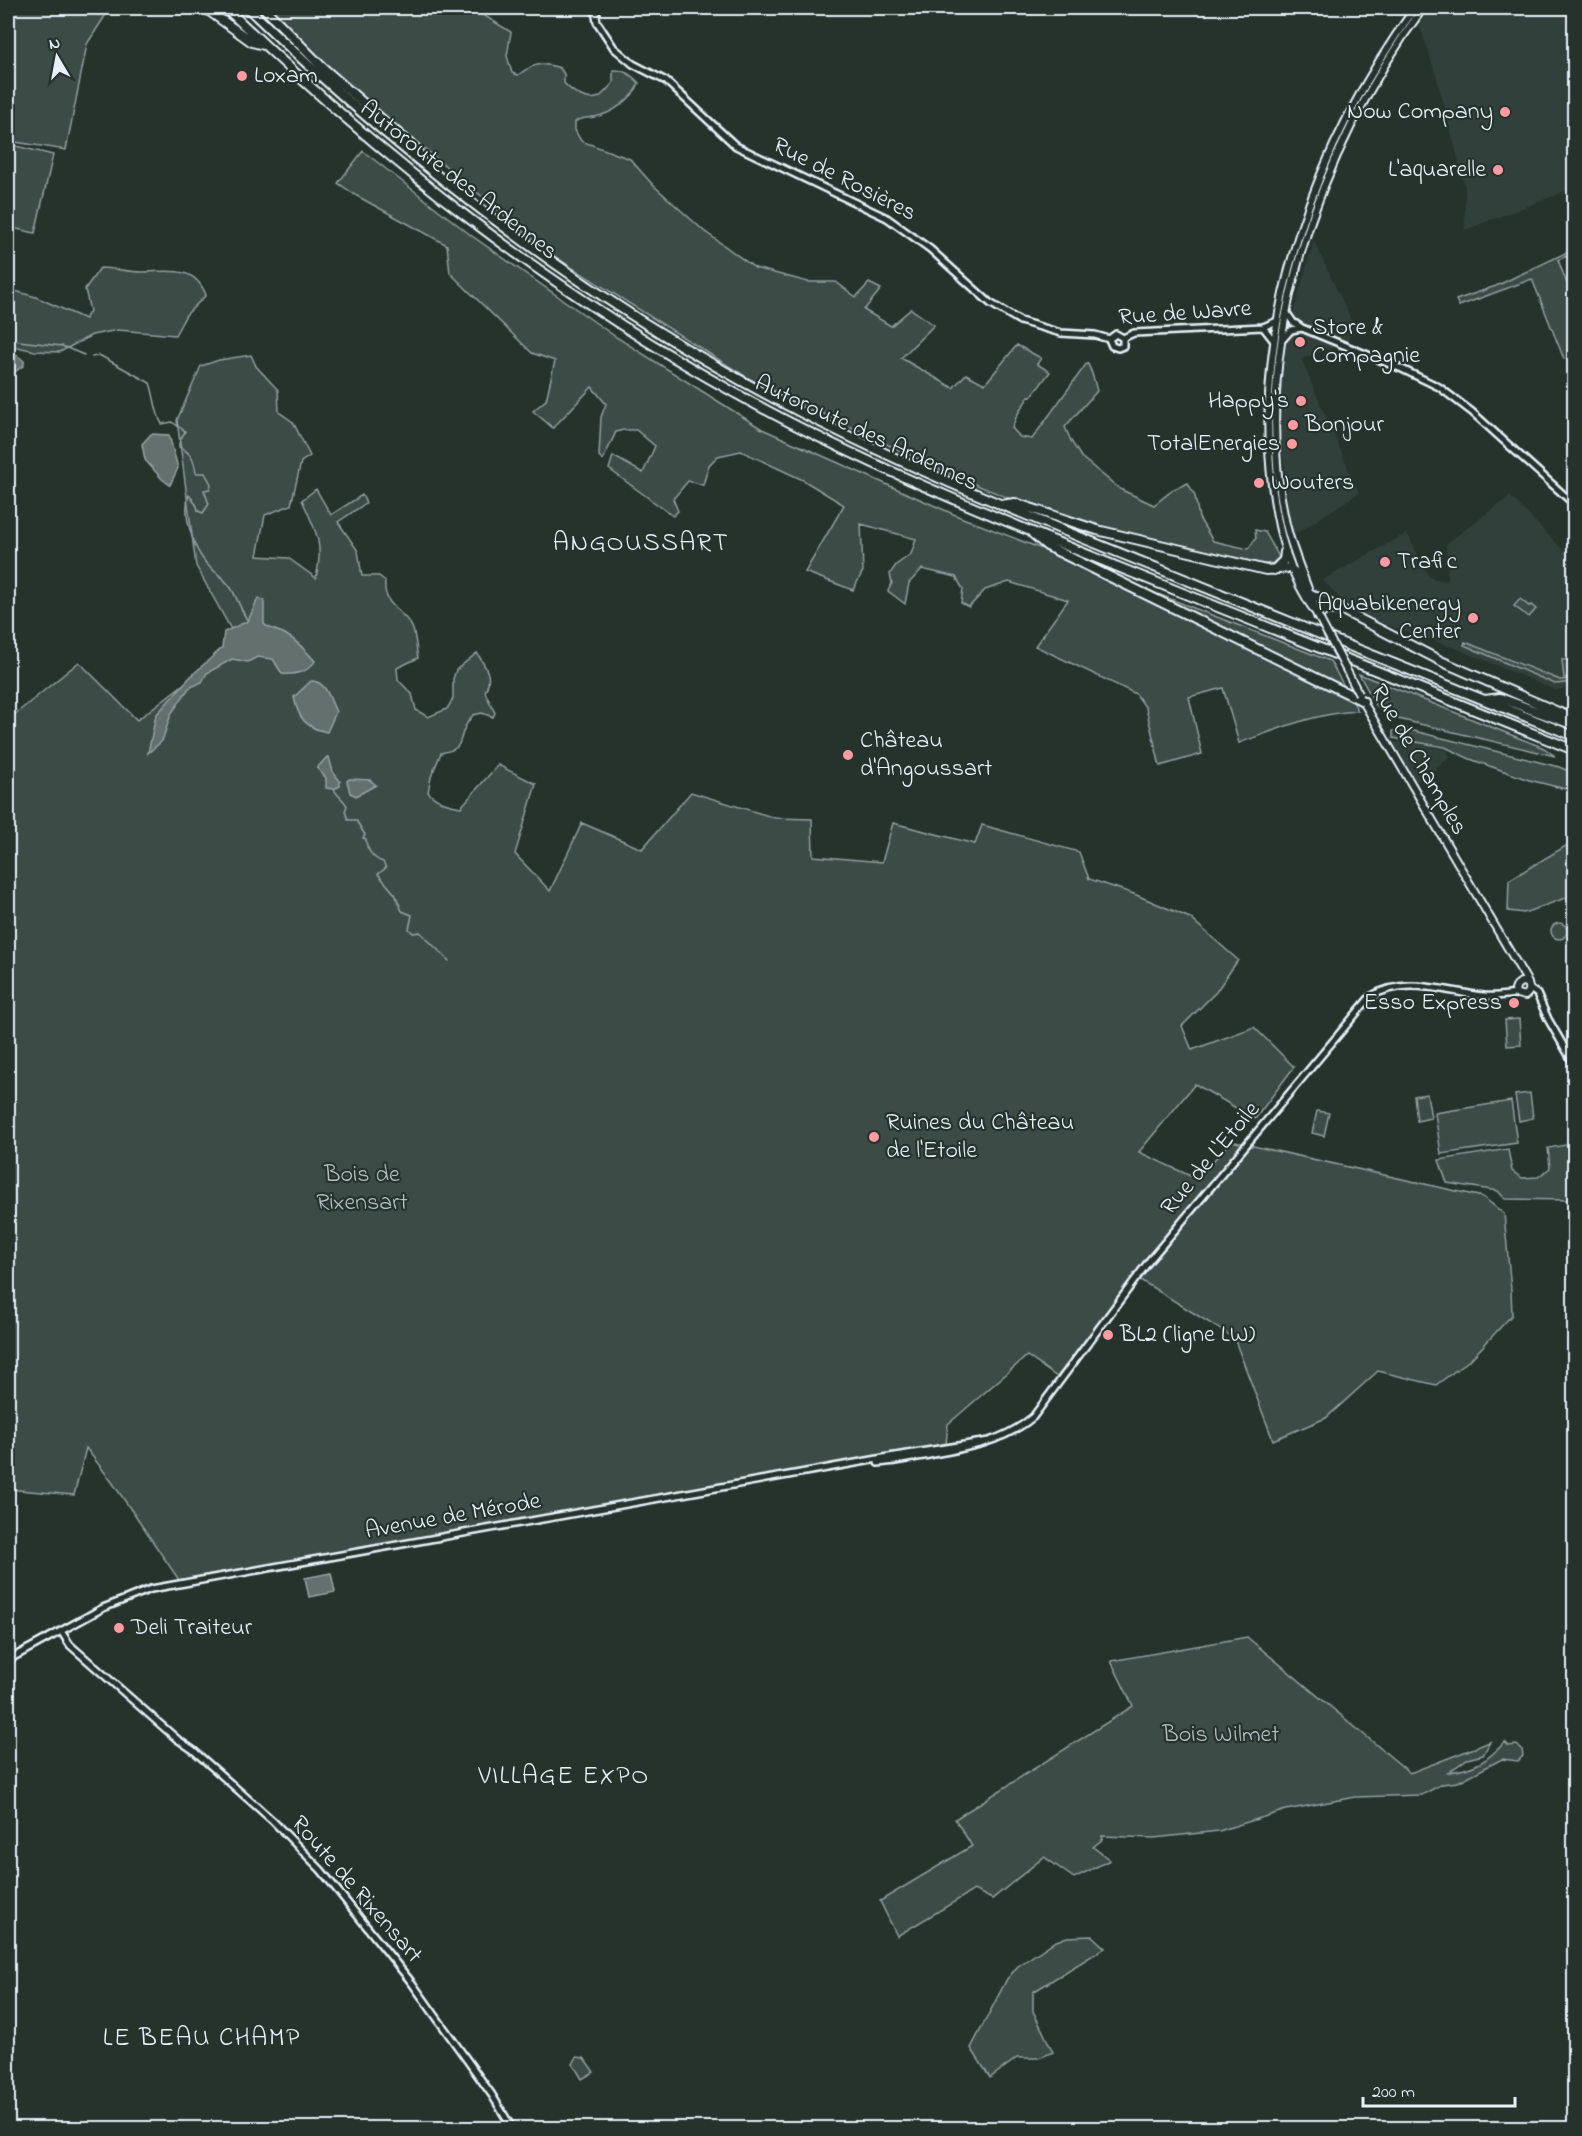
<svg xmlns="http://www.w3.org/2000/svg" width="1582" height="2136" font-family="'Indie Flower',sans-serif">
	<rect width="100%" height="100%" fill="#26332d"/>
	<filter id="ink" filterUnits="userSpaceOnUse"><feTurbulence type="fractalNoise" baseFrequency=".0167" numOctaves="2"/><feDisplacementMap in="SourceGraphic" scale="12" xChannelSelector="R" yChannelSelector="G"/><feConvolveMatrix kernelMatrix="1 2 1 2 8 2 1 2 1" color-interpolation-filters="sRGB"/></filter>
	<g filter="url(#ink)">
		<path fill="#333f3a" d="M 1414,8 L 1574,8 L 1574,188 L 1465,230 L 1465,188 L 1460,166 L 1436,75 Z
			M 1314,241 L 1355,328 L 1346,343 L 1301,359 L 1359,493 L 1300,531 L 1293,533 L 1288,512 L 1287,486 L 1281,444 L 1280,395 L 1286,338 Z
			M 1510,496 L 1564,551 L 1574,539 L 1574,687 L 1555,690 L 1458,649 L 1376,621 L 1346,605 L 1323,580 L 1407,533 L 1429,577 L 1439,580 L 1448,581 L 1446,544 Z
			M 1393,742 L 1413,742 L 1447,750 L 1450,757 L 1436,767 L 1433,772 L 1415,782 Z"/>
		<path fill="#3e4b47" stroke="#939ea0" stroke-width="1.5" d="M 8,8 L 99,8 L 105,16 L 87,44 L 66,150 L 9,141 L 10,133 L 8,132 Z
			M 267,8 L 472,8 L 511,32 L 507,56 L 512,73 L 518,75 C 534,63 542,62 560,68 L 564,74 L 564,83 C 571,91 587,103 599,97 C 604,94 609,87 613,83 L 613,70 C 624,69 632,75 639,83 C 633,99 612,114 594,117 C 586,119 582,117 575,122 L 575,130 L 581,141 L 630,159 L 653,185 L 704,231 L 755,268 L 808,282 L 836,282 L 856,297 L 869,283 L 881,289 L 864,310 L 891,326 L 911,309 L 934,325 L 901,358 L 953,388 L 966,374 L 985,384 L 1017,345 L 1041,358 L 1037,364 L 1050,372 L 1031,397 L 1029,396 L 1017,415 L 1012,428 L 1020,437 L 1032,439 L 1087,363 C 1093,372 1094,381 1097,391 L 1065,427 L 1071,441 L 1081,457 L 1120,489 L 1154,505 L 1174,489 L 1188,483 L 1195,496 L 1199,518 L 1213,541 L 1248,549 L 1256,538 L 1255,530 L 1265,532 L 1279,557 L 1273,563 L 1264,564 L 1122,533 L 1033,508 L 945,472 L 748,378 L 552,255 L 308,51 Z
			M 8,144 L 53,155 L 35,233 L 8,227 Z
			M 363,151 L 472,236 L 616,337 L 762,429 L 960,517 L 1330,661 L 1358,711 C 1315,713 1279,729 1239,743 L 1223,688 L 1189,697 L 1202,754 L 1160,766 L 1146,708 L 1136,694 L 1035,646 L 1068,600 L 1009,582 L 985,590 L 969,607 L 961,603 L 963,589 L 956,577 L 922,569 L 909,583 L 905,604 L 888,591 L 892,583 L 890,574 L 896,565 L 911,554 L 916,539 L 861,524 L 863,571 L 853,590 L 805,572 L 844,505 L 803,480 L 741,451 L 718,456 L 709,465 L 703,485 L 688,481 L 673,499 L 678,511 L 673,516 L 609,469 L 613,456 L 643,473 L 655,446 L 636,430 L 623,430 L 616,432 L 603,460 L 599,456 L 601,417 L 606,404 L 592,387 L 553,428 L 533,411 L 546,400 L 555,361 L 532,353 L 450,273 L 447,245 L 357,196 L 338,183 Z
			M 1574,249 L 1574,253 L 1558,260 L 1574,302 L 1574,357 L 1564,359 L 1532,279 L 1459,306 L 1456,300 L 1496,286 Z
			M 100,268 C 114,268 128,272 142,272 C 168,272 194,264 206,295 L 186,315 L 175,335 L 118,330 L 92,335 L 60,352 L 35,351 L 8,345 L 8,289 L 36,297 L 85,319 L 90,311 L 85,289 Z
			M 251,355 L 256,366 L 278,390 L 279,412 L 293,422 L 310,456 L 301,462 L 291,505 L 265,515 L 257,556 L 288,558 L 316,578 C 324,543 316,531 302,500 L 316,489 L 331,515 L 362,495 L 366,503 L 338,522 L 358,551 L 362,576 L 379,576 L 385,581 C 383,606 400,608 411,625 C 416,633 416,649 418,658 L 397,668 L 398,680 L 412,694 L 416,710 L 428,717 L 447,709 L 453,699 L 453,679 L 456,670 L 477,653 C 486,668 493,675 485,692 L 495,713 L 493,717 L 482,713 L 473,715 C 470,719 467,723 465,727 C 457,745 464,748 441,753 L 431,777 L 428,792 C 437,802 449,805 461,807 L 498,765 L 536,784 L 515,854 L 550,891 L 582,823 L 642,849 L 691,792 L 775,818 L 812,819 L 813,856 L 882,862 L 893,823 L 975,844 L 982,825 L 1079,852 L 1089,879 L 1134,894 L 1190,918 L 1238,960 L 1216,992 L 1182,1026 L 1192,1050 L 1254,1027 L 1294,1067 L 1255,1119 L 1195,1084 L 1139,1152 L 1197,1179 L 1231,1141 L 1483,1197 L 1504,1214 L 1511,1290 L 1512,1315 L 1471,1359 L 1436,1385 L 1378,1371 L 1326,1418 L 1273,1440 L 1234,1338 L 1134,1276 L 1057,1377 L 1027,1356 L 948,1424 L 946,1444 L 179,1580 L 112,1482 L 86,1448 L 74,1495 L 8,1489 L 8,720 L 79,662 L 137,720 L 238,642 L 196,566 L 177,420 L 201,366 L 219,360 Z
			M 1520,599 L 1529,606 L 1531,605 L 1536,609 L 1529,617 L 1514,606 Z
			M 1465,642 L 1560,680 L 1574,679 L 1574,682 L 1555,684 L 1464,645 Z
			M 1574,659 L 1574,677 L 1564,678 L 1562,660 Z
			M 1359,674 L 1544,748 L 1555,756 L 1390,717 L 1376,705 Z
			M 1402,728 L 1559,767 L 1574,773 L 1574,791 L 1529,780 L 1470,759 L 1445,747 L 1393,738 L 1393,731 Z
			M 1574,841 L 1574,867 L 1570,872 L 1574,886 L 1574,895 L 1524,913 L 1508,911 L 1509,880 Z
			M1551 931a8 8 0 1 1 16 0a8 8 0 1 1-16 0Z
			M 1519,1019 L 1521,1045 L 1507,1046 L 1505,1020 Z
			M 1530,1093 L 1533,1118 L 1519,1121 L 1515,1095 Z
			M 1427,1094 L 1431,1118 L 1417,1121 L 1414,1096 Z
			M 1511,1101 L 1517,1143 L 1441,1154 L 1435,1113 Z
			M 1317,1111 L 1329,1113 L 1324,1136 L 1312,1133 Z
			M 1571,1144 L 1574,1156 L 1574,1200 L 1505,1199 L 1498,1191 L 1447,1183 L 1439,1160 L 1508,1149 L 1512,1171 L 1522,1178 L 1538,1177 L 1550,1168 L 1548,1148 Z
			M 1247,1637 L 1410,1773 L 1490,1742 L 1483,1755 L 1467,1759 L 1449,1772 C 1475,1769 1487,1761 1505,1742 L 1509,1746 L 1517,1745 L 1522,1750 L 1523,1756 L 1518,1761 L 1502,1759 L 1458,1782 L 1442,1784 L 1422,1795 L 1355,1797 L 1286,1810 L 1219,1831 L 1154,1838 L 1102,1836 L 1103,1839 L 1093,1847 L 1110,1860 L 1074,1878 L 1044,1857 L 992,1899 L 974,1890 L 897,1936 L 880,1901 L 972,1846 L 955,1819 L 1133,1706 L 1111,1661 Z
			M 1092,1936 L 1105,1948 L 1033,1992 L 1033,2011 L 1053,2052 L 1039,2058 L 1017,2058 L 990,2078 L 971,2048 L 1007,1979 L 1018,1966 L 1054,1942 L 1067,1937 Z
			M 577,2057 L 584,2058 L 594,2072 L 582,2079 L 573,2064 Z"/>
		<path fill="#636f6d" stroke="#98a3a5" stroke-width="1.5" d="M 8,348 L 24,361 L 24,365 L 8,377 Z
			M 151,434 L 169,435 L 178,468 L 170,485 L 162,479 L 145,460 L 142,444 Z
			M 258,598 L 264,600 L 264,624 C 271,630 277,630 285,634 C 297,641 306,651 315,661 C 309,672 295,675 282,674 L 273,659 L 257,657 L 248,662 L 232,659 L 207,673 L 202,682 L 189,688 L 171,714 L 162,741 L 148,753 L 156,715 L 191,676 L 222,648 L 224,632 L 248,621 Z
			M 311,681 C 326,680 330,700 336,712 L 327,732 C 306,728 298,718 294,697 Z
			M 327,757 L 329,757 L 333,772 L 340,781 L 340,786 L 334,789 L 326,788 L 326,778 L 317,768 Z
			M 349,779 L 370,780 L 376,785 L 356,796 L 350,793 L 347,781 Z
			M 331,1573 L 335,1592 L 309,1597 L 305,1578 Z"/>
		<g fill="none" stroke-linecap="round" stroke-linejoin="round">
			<path stroke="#98a3a5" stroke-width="1.5" d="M 8,336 L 19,341 L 62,346 L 84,355
				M 92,357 L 99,355 L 150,383 C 155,397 155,413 162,424 L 172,422 L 185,431 L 179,443 L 179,447 C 192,453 194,460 196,473 L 205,473 L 211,484 L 210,489 L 204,490 L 209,504 L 203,513 L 198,511 L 197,506 L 189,495 C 182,513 193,547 205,562 C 212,571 223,576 231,588 C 238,599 241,611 248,621
				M 334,789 C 337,796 344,799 347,806 L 345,811 L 348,820 L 356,820 L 365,835 L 363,838 L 366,839 C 366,849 373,859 383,862 L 386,868 L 378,874 L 395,894 L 402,911 L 412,915 L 409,929 L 413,933 L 420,932 L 449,961
				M 8,1403 L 8,1404"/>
			<defs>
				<path id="tertiary" d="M 597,8 L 596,16 L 597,22 L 614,48 L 633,64 L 666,81 L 736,146 L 887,218 L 930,249 L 990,303 L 1020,321 L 1061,333 L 1095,335 L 1109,339
					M 1286,312 L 1293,322 L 1302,328 L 1402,369 L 1439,387 L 1472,412 L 1574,504
					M 1263,327 L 1274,341
					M 1123,338 L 1134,333 L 1263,327 L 1277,321
					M 1109,339 L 1112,346 L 1118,348 L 1123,346 L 1123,338
					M 1109,339 L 1116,334 L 1123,338
					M 1283,339 L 1291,330 L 1302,328
					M 1530,989 L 1537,994 L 1548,1019 L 1574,1064
					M 878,1463 C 895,1462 912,1458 929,1455 C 967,1448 1003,1442 1033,1417 L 1149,1261 L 1370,997 C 1405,975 1446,992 1484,996 C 1495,997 1506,995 1517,994
					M 61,1631 L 70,1645 L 177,1739 L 193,1750 L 273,1821 L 321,1870 L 412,1983 L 492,2095 L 512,2128
					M 8,1660 L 103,1608 L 151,1589 L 889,1457 L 989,1441"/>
				<path id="secondary" d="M 1290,568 L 1298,573 L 1304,588
					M 1316,610 C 1306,581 1293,554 1286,524 C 1247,347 1319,150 1423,8
					M 1318,616 C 1289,577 1278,532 1272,485 C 1252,317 1317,142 1415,8
					M 1362,700 L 1526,979 C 1529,986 1532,991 1525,996 L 1517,994 L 1515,990 L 1517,985 L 1521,982 L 1528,983"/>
				<path id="motorway" d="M 205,8 L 252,42 L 264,45
					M 226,8 C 382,159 545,287 735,393 C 858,462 988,514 1118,567 C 1270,628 1422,689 1574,750
					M 248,8 C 396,152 561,280 742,381 C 877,456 1019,513 1162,570 C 1299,626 1437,681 1574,736
					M 264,8 L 322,67 L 418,151 L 421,162
					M 1001,505 L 1015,503 L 1097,530 L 1266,570 L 1290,568
					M 1033,534 L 1047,546 L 1363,701
					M 1274,570 L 1284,560 L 1285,552
					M 1311,594 L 1443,662 L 1574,719
					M 1318,616 L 1325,610 L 1338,609
					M 1485,700 L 1500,698 L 1574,725"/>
			</defs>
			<use href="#tertiary" stroke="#e8f1f8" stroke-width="10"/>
			<use href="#secondary" stroke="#e8f1f8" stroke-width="10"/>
			<use href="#motorway" stroke="#e8f1f8" stroke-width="12"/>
			<use href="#tertiary" stroke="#26332d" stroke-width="5"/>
			<use href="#secondary" stroke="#26332d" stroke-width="6"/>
			<use href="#motorway" stroke="#26332d" stroke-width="8"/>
			<defs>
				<path id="secondary-bridge" d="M 1318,616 L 1359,694"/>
			</defs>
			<use href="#secondary-bridge" stroke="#e8f1f8" stroke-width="10" stroke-linecap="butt"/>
			<use href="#secondary-bridge" stroke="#26332d" stroke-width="6"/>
		</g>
	</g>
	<g fill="#ff9aa2" stroke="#26332d" stroke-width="2">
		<circle cx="242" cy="76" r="6"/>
		<circle cx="1505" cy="112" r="6"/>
		<circle cx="1498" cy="170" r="6"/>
		<circle cx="1300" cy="342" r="6"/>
		<circle cx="1301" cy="401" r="6"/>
		<circle cx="1293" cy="425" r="6"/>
		<circle cx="1292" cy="444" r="6"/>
		<circle cx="1259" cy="483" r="6"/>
		<circle cx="1385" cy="562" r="6"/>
		<circle cx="1473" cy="618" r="6"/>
		<circle cx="848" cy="755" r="6"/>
		<circle cx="1514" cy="1003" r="6"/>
		<circle cx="874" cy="1137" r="6"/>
		<circle cx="1108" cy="1335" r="6"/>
		<circle cx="119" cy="1628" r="6"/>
	</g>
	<g text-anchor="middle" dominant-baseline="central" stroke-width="4.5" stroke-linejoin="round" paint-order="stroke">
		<g font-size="24" fill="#e8f1f8" stroke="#26332d" text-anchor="start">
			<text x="254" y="76">Loxam</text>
			<text x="1493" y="112" text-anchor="end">Now Company</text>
			<text x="1486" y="170" text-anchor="end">L'aquarelle</text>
			<text x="1312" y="328">Store &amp;<tspan x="1312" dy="28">Compagnie</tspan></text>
			<text x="1289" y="401" text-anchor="end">Happy's</text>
			<text x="1305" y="425">Bonjour</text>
			<text x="1280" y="444" text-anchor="end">TotalEnergies</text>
			<text x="1271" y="483">Wouters</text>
			<text x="1397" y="562">Trafic</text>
			<text x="1461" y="604" text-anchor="end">Aquabikenergy<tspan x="1461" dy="28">Center</tspan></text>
			<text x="860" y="741">Château<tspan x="860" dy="28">d'Angoussart</tspan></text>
			<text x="1502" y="1003" text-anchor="end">Esso Express</text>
			<text x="886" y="1123">Ruines du Château<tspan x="886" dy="28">de l'Etoile</tspan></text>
			<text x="1120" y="1335">BL2 (ligne LW)</text>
			<text x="131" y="1628">Deli Traiteur</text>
		</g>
		<g font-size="24" fill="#e8f1f8" stroke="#26332d">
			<text transform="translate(844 180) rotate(27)">Rue de Rosières</text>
			<text transform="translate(458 181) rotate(38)">Autoroute des Ardennes</text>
			<text transform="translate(1185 314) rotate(-4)">Rue de Wavre</text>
			<text transform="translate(866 434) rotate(25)">Autoroute des Ardennes</text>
			<text transform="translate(1418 760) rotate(60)">Rue de Champles</text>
			<text transform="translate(1211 1159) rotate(-50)">Rue de L'Etoile</text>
			<text transform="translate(453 1517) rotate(-10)">Avenue de Mérode</text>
			<text transform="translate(356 1890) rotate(49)">Route de Rixensart</text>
		</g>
		<g font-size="24" fill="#b5bfc3" stroke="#26332d">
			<text x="362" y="1175">Bois de<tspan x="362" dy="28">Rixensart</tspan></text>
			<text x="1221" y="1735">Bois Wilmet</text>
		</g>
		<g font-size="26" letter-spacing="1.5" fill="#e8f1f8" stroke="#26332d">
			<text x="641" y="544">ANGOUSSART</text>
			<text x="564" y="1777">VILLAGE EXPO</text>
			<text x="202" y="2039">LE BEAU CHAMP</text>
		</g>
	</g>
	<rect width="1582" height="2136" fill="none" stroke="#26332d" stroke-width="30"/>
	<rect x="15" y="15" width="1552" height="2106" fill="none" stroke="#e8f1f8" stroke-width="2" filter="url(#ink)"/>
	<g transform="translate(57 57) rotate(350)" stroke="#26332d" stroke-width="4.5" paint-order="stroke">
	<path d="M0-4.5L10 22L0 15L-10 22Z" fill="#e8f1f8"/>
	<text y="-9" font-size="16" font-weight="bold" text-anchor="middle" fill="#e8f1f8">N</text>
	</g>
	<path d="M1363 2097v9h152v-9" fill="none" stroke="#e8f1f8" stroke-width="3"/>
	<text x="1372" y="2097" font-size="18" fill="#e8f1f8" stroke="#26332d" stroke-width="4.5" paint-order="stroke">200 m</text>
</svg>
